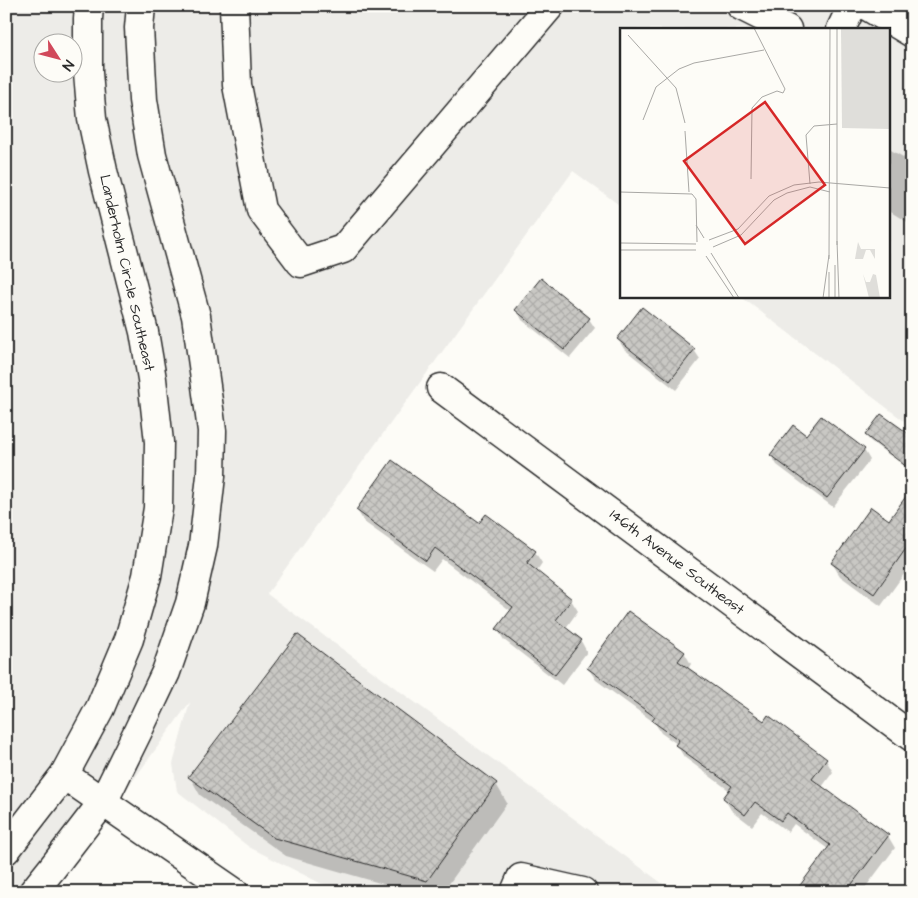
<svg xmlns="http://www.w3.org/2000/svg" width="918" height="898" font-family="'Architects Daughter',sans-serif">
	<defs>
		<pattern id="building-cross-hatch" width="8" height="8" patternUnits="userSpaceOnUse" patternTransform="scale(1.25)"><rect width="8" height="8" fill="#c9c8c4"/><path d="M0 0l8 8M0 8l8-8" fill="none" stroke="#adaca9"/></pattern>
	</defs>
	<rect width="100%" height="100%" fill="#fdfcf7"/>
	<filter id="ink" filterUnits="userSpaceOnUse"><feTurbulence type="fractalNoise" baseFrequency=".02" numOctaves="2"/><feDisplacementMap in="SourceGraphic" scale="10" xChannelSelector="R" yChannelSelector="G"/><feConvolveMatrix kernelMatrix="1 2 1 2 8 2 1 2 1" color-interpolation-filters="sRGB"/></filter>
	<g filter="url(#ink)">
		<path fill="#edece8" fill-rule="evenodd" d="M 6,6 L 912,6 L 912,427 L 740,296 L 889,296 L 889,29 L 622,29 L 622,207 L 573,171 L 267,594 L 674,892 L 348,892 L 320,883 L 249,847 L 177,791 L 173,764 L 190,702 L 52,892 L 6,892 ZM 42,42 L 72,42 L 72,72 L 42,72 Z"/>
		<path fill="#0003" d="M 889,149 L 912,162 L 912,225 L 889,211 Z
			M 517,310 L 589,319 L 595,328 L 570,358 L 522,320 Z
			M 618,339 L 694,350 L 700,359 L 676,390 L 624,349 Z
			M 821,417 L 864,450 L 870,460 L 833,507 L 777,465 L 771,455 L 806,437 Z
			M 867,435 L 907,437 L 892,457 L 869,440 Z
			M 912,490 L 912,563 L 881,606 L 840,576 L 832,563 L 889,522 Z
			M 357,510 L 480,524 L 535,552 L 542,563 L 536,572 L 571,600 L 578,611 L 565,629 L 581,641 L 587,652 L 562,685 L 504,640 L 497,629 L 511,611 L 442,559 L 433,571 L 364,522 Z
			M 297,636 L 496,784 L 507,803 L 443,892 L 411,892 L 286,856 L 200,795 L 190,777 Z
			M 684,652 L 691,664 L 688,669 L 764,723 L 826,760 L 833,772 L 822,787 L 888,836 L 895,848 L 862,892 L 797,892 L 828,849 L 794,824 L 788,832 L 762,813 L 752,826 L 731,810 L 724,798 L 730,791 L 684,757 L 677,745 L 677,744 L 661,733 L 655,723 L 596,680 L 588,668 Z"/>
		<path fill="url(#building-cross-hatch)" stroke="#2b2b2b" d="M 541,278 L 590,318 L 564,350 L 515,310 Z
			M 642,307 L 695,349 L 670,381 L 617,339 Z
			M 881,414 L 912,436 L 912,471 L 865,435 Z
			M 821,416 L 865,449 L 827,498 L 770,455 L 793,425 L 806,435 Z
			M 392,460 L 479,523 L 486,514 L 536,551 L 527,563 L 572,599 L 556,620 L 582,640 L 555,675 L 496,629 L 513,607 L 435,548 L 426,561 L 356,510 Z
			M 912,488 L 912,540 L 874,594 L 831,563 L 871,507 L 889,520 Z
			M 628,611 L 685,652 L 678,661 L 764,721 L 768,715 L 827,759 L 812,779 L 889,835 L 846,892 L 795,892 L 830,845 L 787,813 L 781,821 L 755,802 L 745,815 L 723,798 L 732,786 L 675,745 L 679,740 L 652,721 L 655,717 L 587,668 Z
			M 297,634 L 497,783 L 427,881 L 274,838 L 188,777 Z"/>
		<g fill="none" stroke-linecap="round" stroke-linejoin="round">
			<defs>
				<path id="minor" d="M 234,6 L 237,85 L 261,210 L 301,263 L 343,249 L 550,6
					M 741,6 L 787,29
					M 867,6 L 912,33
					M 841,29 L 852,6
					M 441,388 L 912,737
					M 64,775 L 234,892
					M 6,850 L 64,775 L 100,708 L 129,639 L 147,576 L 158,508 L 159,442 L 152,379 L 144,332 L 103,171 L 92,119 L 88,73 L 88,19 L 89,6
					M 33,892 L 53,867 L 103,802 L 138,731 L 166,672 L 190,603 L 203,546 L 211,476 L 212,431 L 206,386 L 196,316 L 152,155 L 143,100 L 139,28 L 141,6
					M 515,892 L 521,878 L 583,892"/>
			</defs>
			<use href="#minor" stroke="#2b2b2b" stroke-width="31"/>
			<use href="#minor" stroke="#fdfcf7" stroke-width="28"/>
		</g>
	</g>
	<g text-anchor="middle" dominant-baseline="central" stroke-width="4" stroke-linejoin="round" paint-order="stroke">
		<g font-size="15" fill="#2b2b2b" stroke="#fdfcf7">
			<text transform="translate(127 273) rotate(77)">Landerholm Circle Southeast</text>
			<text transform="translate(677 562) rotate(37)">146th Avenue Southeast</text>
		</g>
	</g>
	<g transform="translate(620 28)">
		<rect width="270" height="270" fill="#fdfcf7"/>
		<path d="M 238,214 L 241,221 L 255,221 L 255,231 L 250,222 L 246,222 L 243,231 L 235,231 ZM 243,246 L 246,254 L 250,254 L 253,246 L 256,247 L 260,270 L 249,270 Z" fill="#dfdeda"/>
		<path d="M 221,0 L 270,0 L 270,101 L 222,100 Z" fill="#dfdeda"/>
		<path fill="none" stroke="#a9a8a5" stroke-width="1" d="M 217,0 L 217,217M 8,7 L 56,60 L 65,95M 23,92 L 36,59 L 59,41 L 74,35 L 144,22M 65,103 L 69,164M 131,151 L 132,80 L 142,69 L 157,63 L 163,65 L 165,61 L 134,0M 190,156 L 186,107 L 194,98 L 217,96M 0,164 L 72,166 L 76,171 L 77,214M 76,197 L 84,210M 89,212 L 118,201 L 149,168 L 174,157 L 199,154 L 270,160M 217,213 L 219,270M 1,215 L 76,216M 93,219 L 121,207 L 154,172 L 167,165 L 190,159 L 210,164M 1,222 L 76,222M 91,225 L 119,270M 86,228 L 114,270M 209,231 L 210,0M 209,244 L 209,270M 203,270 L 209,227M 215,270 L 215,237"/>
		<path fill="#d62828" fill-opacity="0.15" stroke="#d62828" stroke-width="2.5" d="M 145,74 L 205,157 L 125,216 L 64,133 Z"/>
		<rect width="270" height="270" fill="none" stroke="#2b2b2b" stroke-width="2.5"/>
	</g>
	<rect width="918" height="898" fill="none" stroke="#fdfcf7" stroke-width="25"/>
	<rect x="12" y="12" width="893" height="873" fill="none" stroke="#2b2b2b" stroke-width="2" filter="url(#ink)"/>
	<g transform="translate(58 58) rotate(126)"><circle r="24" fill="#fdfcf7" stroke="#a9a8a5"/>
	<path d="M0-4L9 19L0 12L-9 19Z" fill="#d1495b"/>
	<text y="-8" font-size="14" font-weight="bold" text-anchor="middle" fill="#2b2b2b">N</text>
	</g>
</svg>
